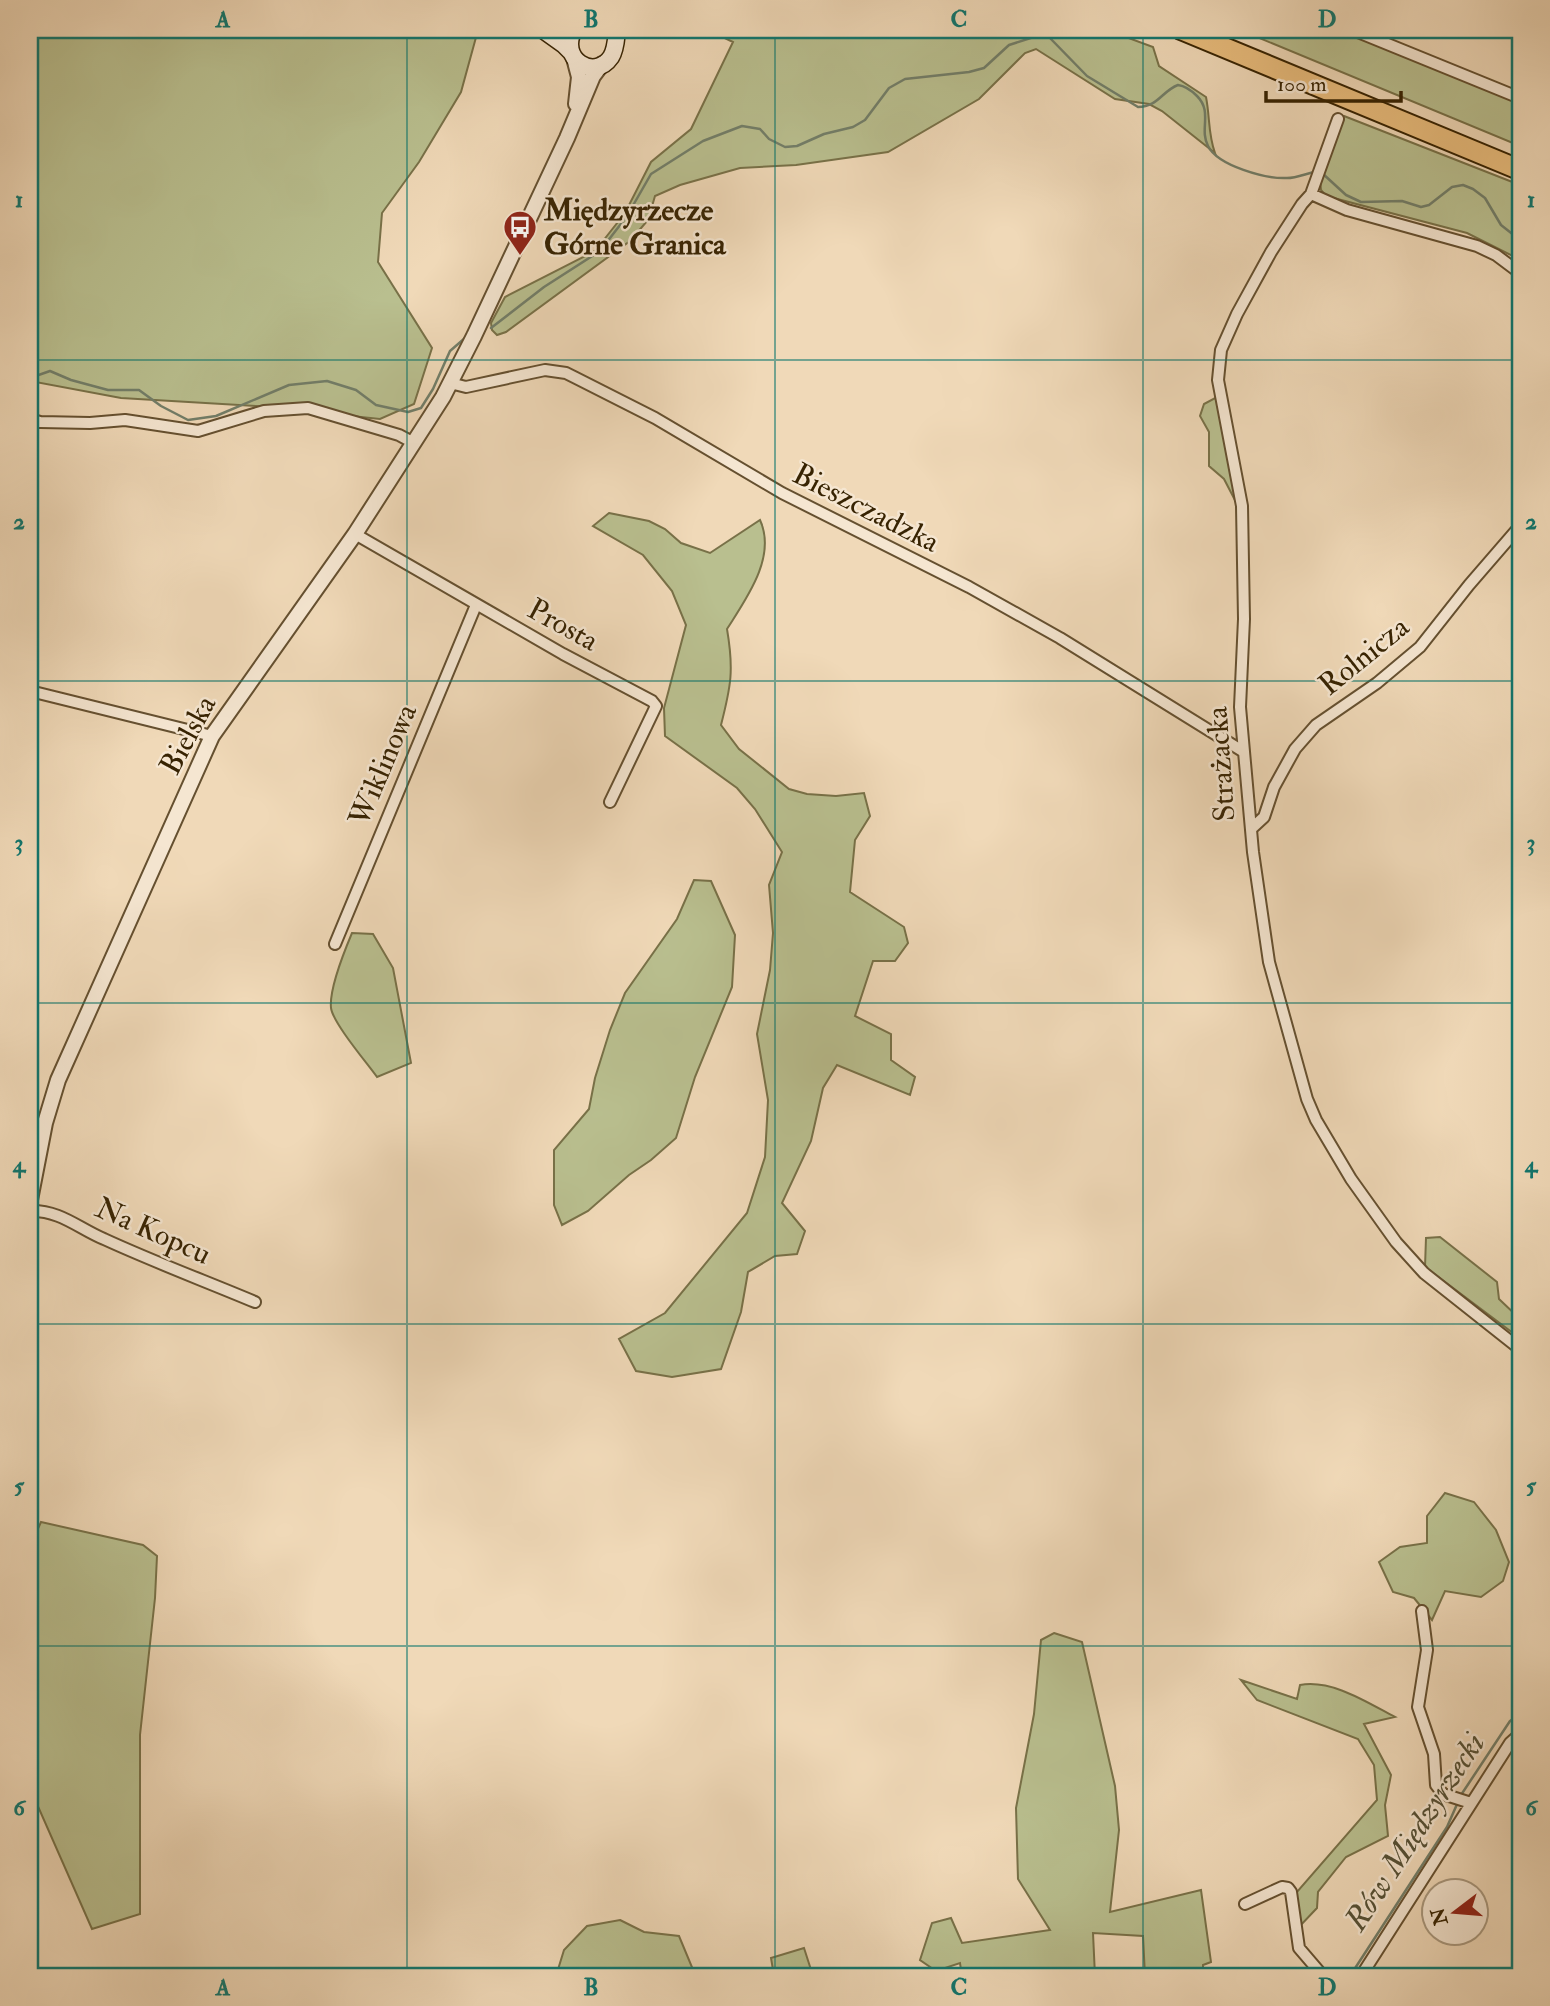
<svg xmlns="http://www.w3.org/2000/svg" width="1550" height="2006" font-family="'IM FELL Double Pica',serif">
	<rect width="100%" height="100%" fill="#f0d9b8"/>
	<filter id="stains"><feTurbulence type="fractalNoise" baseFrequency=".00286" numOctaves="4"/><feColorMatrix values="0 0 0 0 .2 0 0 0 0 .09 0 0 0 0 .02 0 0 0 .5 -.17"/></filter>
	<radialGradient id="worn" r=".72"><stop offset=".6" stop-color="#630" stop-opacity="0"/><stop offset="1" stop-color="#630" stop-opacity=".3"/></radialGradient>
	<path fill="#b9bf8f" stroke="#787148" stroke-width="2" d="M 30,30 L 478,30 L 461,92 L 419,162 L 382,213 L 378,262 L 432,348 L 414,404 L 380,419 L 256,406 L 121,398 L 30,381 Z
		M 708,30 L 1107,30 L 1153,47 L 1159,66 L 1206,97 C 1210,117 1208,134 1215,153 L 1162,111 L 1149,104 L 1115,99 L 1036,49 L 1025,53 L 979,99 L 888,152 L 796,165 L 740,168 L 680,185 L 655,196 L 648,220 L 630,241 L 506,332 L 497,335 L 492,330 L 491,323 L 505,297 L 595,251 L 625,213 L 651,162 L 691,129 L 733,42 Z
		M 1240,30 L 1342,30 L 1520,101 L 1520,146 Z
		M 1344,116 L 1520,185 L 1520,262 L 1511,255 L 1467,233 L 1326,196 L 1321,190 L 1320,180 L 1341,118 Z
		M 1217,397 L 1238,506 L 1224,479 L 1209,466 L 1209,432 L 1200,416 L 1204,404 Z
		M 609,513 L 649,521 L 665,529 L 681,543 L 710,553 L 760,520 C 777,557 746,599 727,629 C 734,670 731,686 721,725 L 739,749 L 789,789 L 807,794 L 836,796 L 864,793 L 870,816 L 855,840 L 850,892 L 904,927 L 908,943 L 895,961 L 873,961 L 855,1016 L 891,1034 L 891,1060 L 915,1077 L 910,1095 L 837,1065 L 823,1088 L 811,1141 L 782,1203 L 805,1231 L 797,1254 L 775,1256 L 748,1272 L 741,1312 L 721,1369 L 672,1377 L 636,1371 L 619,1339 L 665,1313 L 747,1213 L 765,1157 L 768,1100 L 757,1034 L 770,970 L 773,933 L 769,885 L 782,852 L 755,809 L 737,788 L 665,736 L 664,708 L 686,625 L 672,591 L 643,555 L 593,526 Z
		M 694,880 L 711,881 L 735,935 L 732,987 L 695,1077 L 676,1138 L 651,1160 L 629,1175 L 588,1211 L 562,1225 L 554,1205 L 554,1150 L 589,1109 L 595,1078 L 610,1030 L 625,993 L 677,919 Z
		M 352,933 L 373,934 L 393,968 L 411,1063 L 377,1077 C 367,1063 333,1023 331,1008 C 329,988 344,952 352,933 Z
		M 1440,1237 L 1497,1282 L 1499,1299 L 1520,1319 L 1520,1336 L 1517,1336 L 1425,1267 L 1426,1238 Z
		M 1445,1493 L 1474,1502 L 1496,1530 L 1509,1562 L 1503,1581 L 1481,1597 L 1445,1591 L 1432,1620 L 1414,1598 L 1393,1592 L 1379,1562 L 1400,1547 L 1427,1543 L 1427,1516 Z
		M 41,1522 L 143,1545 L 157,1556 L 155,1598 L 140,1735 L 140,1914 L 92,1929 L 33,1795 L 30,1795 L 30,1529 L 37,1531 Z
		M 1054,1633 L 1082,1642 L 1115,1786 L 1119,1830 L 1110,1912 L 1201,1890 L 1211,1962 L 1203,1965 L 1203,1976 L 1145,1976 L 1143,1936 L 1093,1933 L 1095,1976 L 962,1976 L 960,1963 L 936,1971 L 920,1960 L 932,1923 L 951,1918 L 962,1943 L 1050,1930 L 1018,1879 L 1016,1808 L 1034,1714 L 1041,1640 Z
		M 1241,1680 L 1297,1699 L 1300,1685 C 1332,1679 1368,1703 1395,1717 L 1364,1724 L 1391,1775 L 1385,1805 L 1388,1836 L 1346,1857 L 1318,1892 L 1317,1908 L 1299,1927 L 1296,1893 L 1377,1800 L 1374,1765 L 1358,1739 L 1257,1700 Z
		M 620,1920 L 644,1932 L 679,1936 L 694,1972 L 690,1976 L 556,1976 L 564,1950 L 587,1926 Z
		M 804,1948 L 813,1976 L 774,1976 L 771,1958 Z"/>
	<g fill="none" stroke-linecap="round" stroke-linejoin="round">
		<path stroke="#727e69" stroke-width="2.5" d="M 1322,173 L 1346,195 L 1361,202 L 1402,201 L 1421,207 L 1429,205 L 1452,187 L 1463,185 L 1473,189 L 1485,198 L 1501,225 L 1520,240
			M 491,328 L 544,287 L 600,251 L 627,216 L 651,174 L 703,141 L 742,126 L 760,129 L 769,139 L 785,147 L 797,146 L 824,134 L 853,127 L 865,120 L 889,88 L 905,79 L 969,72 L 984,68 L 1009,45 L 1037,36 L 1048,36 L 1087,76 L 1138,107 C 1158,107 1162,91 1178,85 C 1186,86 1191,90 1197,96 C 1213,112 1199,129 1208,146 C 1218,166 1266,179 1287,178 C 1296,178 1305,174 1314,172
			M 30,378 L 50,371 L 71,380 L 108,390 L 139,390 L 161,406 L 188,420 L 216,416 L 289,385 L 327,381 L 356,390 L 376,405 L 408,412 L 421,408 L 433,389 L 450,351 L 465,338
			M 1461,1795 L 1510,1721 L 1520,1714
			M 1350,1976 L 1447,1827 L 1458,1802"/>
		<defs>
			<path id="minor" d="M 1353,30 L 1520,98
				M 1338,119 L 1311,194 L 1302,204 L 1271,252 L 1237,314 L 1221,350 L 1218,380 L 1242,506 L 1244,619 L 1240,707 L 1253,852 L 1269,962 L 1307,1099 L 1316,1120 L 1351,1179 L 1396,1242 L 1424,1273 L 1520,1349
				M 1311,194 L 1347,210 L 1477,246 L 1496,255 L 1520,273
				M 450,383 L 466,387 L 545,370 L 566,373 L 576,378 L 655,418 L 782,493 L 969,587 L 1060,638 L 1244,752
				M 30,419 L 40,422 L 90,423 L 125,420 L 198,431 L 264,411 L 308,408 L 399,435 L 414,443
				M 355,534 L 563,654 L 652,701 L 656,706 L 610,802
				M 30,691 L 212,736
				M 1251,829 L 1264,817 L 1274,787 L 1295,749 L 1316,725 L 1377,683 L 1420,647 L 1469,585 L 1520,526
				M 335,944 L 476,605
				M 30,1211 C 60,1210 78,1228 104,1239 C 154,1262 205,1281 255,1302
				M 1422,1611 L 1427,1650 L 1418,1707 L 1434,1754 L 1436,1785 L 1443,1794 L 1471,1803
				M 1245,1904 L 1282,1887 L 1288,1888 L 1291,1892 L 1299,1948 L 1323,1976
				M 1361,1976 L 1510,1743 L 1520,1734"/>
			<path id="tertiary" d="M 574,58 L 579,77 L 576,104
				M 30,1200 L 45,1123 L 58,1080 L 212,736 L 355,534 L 443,397 L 474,336 L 567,138 L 593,76 L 602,64"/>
			<path id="secondary" d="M 543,30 L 564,45 L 571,52
				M 574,30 C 558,58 594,82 611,57 C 616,49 616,39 617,30"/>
			<path id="motorway" d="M 1182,30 L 1520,170"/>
		</defs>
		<use href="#minor" stroke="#655030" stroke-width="14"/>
		<use href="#tertiary" stroke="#655030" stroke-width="18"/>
		<use href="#secondary" stroke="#372302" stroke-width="19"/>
		<use href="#motorway" stroke="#372302" stroke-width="23"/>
		<use href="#minor" stroke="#f5e6d1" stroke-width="10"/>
		<use href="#tertiary" stroke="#f5e6d1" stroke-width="14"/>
		<use href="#secondary" stroke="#f5e6d1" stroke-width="16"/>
		<use href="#motorway" stroke="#e8bc7c" stroke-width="19"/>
	</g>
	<path fill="none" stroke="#0f766e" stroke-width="2" stroke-opacity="0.55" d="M 407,30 L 407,1976M 775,30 L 775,1976M 1143,30 L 1143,1976M 30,360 L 1520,360M 30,681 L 1520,681M 30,1003 L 1520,1003M 30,1324 L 1520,1324M 30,1646 L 1520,1646"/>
	<defs>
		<symbol id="bus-pin" viewBox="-11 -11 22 30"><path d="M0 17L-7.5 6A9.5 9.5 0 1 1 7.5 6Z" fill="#8f2418" stroke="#f5e6d1"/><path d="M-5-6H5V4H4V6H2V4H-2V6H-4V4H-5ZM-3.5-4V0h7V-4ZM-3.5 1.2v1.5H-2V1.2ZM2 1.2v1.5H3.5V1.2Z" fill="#fff"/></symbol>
	</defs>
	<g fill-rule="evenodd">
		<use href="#bus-pin" x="501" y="208" width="38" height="52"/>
	</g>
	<g text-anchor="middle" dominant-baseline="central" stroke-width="5" stroke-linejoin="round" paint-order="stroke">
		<g font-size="30" font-weight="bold" fill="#372302" stroke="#f5e6d1" text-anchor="start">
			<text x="544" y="210">Międzyrzecze<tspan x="544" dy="34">Górne Granica</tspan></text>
		</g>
		<g font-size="30" fill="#372302" stroke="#f5e6d1">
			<text transform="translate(866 508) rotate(27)">Bieszczadzka</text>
			<text transform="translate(563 625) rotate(29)">Prosta</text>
			<text transform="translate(1364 656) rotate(-39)">Rolnicza</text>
			<text transform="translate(188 735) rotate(-62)">Bielska</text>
			<text transform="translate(1221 764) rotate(-94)">Strażacka</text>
			<text transform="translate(383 765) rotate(-67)">Wiklinowa</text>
			<text transform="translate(153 1231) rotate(24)">Na Kopcu</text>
		</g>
		<g font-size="32" font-style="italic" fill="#555035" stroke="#f5e6d1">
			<text transform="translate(1415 1832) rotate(-57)">Rów Międzyrzecki</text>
		</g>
	</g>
	<rect width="1550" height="2006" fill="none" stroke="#f0d9b8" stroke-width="77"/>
	<g transform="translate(1455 1912) rotate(254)"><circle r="33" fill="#f5e6d1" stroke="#a9987e" stroke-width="2"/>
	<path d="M0-5L12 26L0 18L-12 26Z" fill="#8f2418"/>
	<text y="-10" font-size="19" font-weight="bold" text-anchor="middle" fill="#372302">N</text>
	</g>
	<path d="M1266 91v10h135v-10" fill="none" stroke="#372302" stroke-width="3.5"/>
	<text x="1277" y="91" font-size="21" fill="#372302" stroke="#f5e6d1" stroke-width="5" paint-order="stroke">100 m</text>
	<rect x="38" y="38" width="1474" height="1930" fill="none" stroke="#0f766e" stroke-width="2.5"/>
	<g font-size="23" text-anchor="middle" font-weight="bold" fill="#0f766e">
		<text x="223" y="27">A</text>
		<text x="591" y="27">B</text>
		<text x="959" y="27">C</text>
		<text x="1327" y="27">D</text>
		<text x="19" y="207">1</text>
		<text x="1531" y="207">1</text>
		<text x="19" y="529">2</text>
		<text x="1531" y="529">2</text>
		<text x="19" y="850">3</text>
		<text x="1531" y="850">3</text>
		<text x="19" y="1172">4</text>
		<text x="1531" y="1172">4</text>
		<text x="19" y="1493">5</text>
		<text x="1531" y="1493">5</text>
		<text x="19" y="1815">6</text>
		<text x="1531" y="1815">6</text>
		<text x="223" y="1995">A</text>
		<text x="591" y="1995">B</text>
		<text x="959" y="1995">C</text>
		<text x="1327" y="1995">D</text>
	</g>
	<rect width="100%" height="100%" filter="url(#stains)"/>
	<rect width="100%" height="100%" fill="url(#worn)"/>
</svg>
